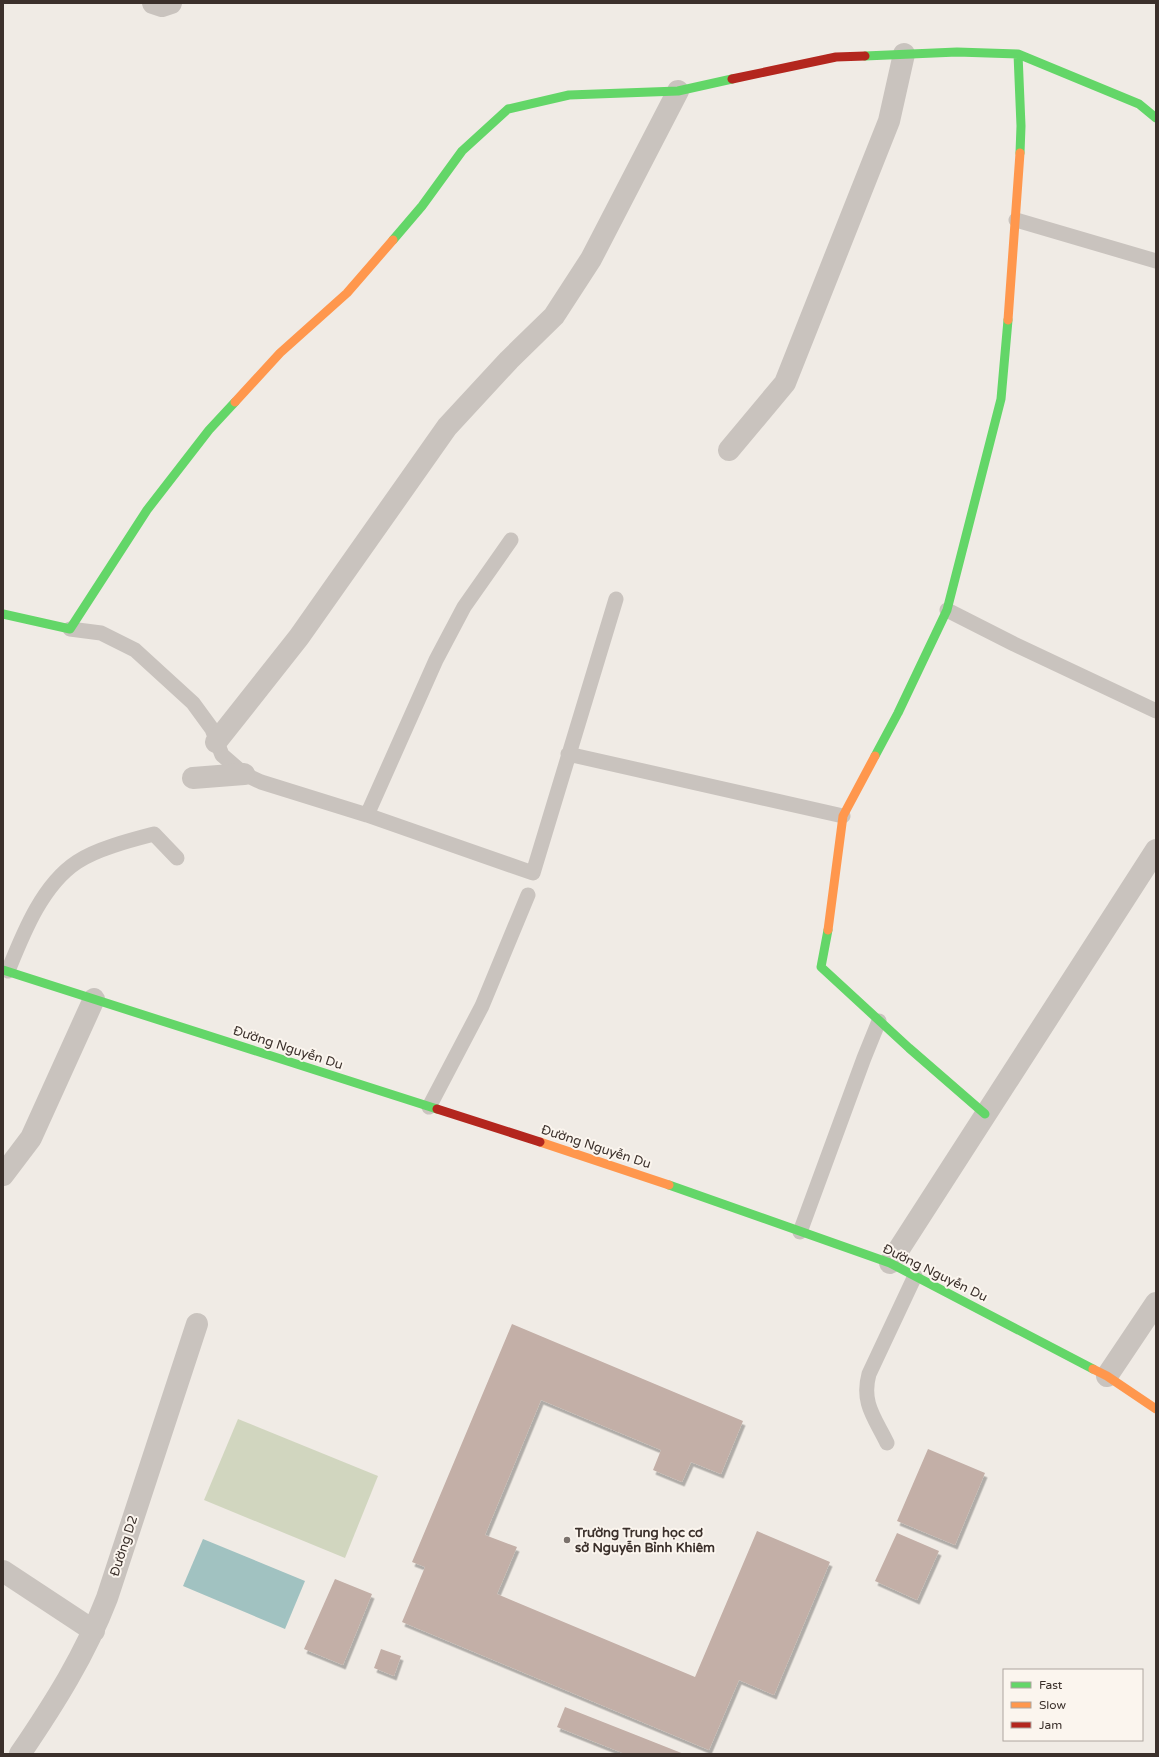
<svg xmlns="http://www.w3.org/2000/svg" width="1159" height="1757" font-family="'Varela Round',sans-serif">
	<defs>
		<filter id="shadow"><feDropShadow dx="2.5" dy="4.5" stdDeviation="0" flood-color="#0004"/></filter>
	</defs>
	<rect width="100%" height="100%" fill="#f0ebe5"/>
	<path fill="#d1d6bf" d="M 238,1419 L 378,1476 L 345,1558 L 204,1500 Z"/>
	<path fill="#a1c2c1" d="M 203,1539 L 305,1581 L 285,1629 L 183,1586 Z"/>
	<path fill="#c3afa7" filter="url(#shadow)" d="M 512,1324 L 743,1421 L 721,1474 L 691,1462 L 682,1482 L 653,1470 L 661,1450 L 541,1400 L 485,1535 L 517,1547 L 497,1594 L 695,1677 L 757,1531 L 830,1562 L 774,1695 L 739,1680 L 709,1750 L 402,1622 L 425,1567 L 412,1562 Z
		M 928,1449 L 985,1473 L 955,1545 L 897,1521 Z
		M 897,1533 L 939,1551 L 917,1600 L 875,1581 Z
		M 335,1579 L 372,1594 L 343,1665 L 304,1649 Z
		M 381,1649 L 401,1656 L 394,1676 L 374,1668 Z
		M 565,1707 L 684,1754 L 625,1754 L 557,1727 Z"/>
	<g fill="none" stroke-linecap="round" stroke-linejoin="round">
		<path stroke="#c9c3be" stroke-width="15" d="M 1016,220 L 1156,261
			M 947,610 L 1014,644 L 1156,711
			M 70,629 L 101,633 L 135,650 L 193,703 L 212,729 L 222,755 L 244,774 L 261,782 L 367,815 L 533,873 L 616,599
			M 568,754 L 843,816
			M 367,815 L 436,660 L 464,607 L 511,540
			M 8,971 C 23,934 42,885 77,862 C 96,849 131,840 154,834 L 177,858
			M 429,1107 L 482,1006 L 528,895
			M 800,1232 L 864,1058 L 879,1021
			M 887,1443 C 875,1418 861,1403 869,1374 L 915,1276"/>
		<path stroke="#c9c3be" stroke-width="22" d="M 153,3 L 162,6 L 171,3
			M 729,450 L 785,383 L 889,121 L 904,54
			M 216,742 L 299,637 L 447,427 L 509,360 L 554,316 L 591,259 L 678,91
			M 193,778 L 244,774
			M 3,1175 L 31,1138 L 94,999
			M 890,1263 L 1156,850
			M 1107,1376 L 1156,1303
			M 3,1571 L 94,1631
			M 20,1754 C 54,1704 85,1655 107,1598 L 197,1324"/>
		<path stroke="#63d668" stroke-width="9" d="M 1018,54 L 1021,126 L 1020,153
			M 865,56 L 957,52 L 1018,54 L 1139,104 L 1156,118
			M 393,240 L 422,206 L 462,151 L 508,109 L 569,95 L 678,91 L 732,79
			M 3,614 L 70,629 L 147,510 L 209,430 L 235,402
			M 875,756 L 898,713 L 947,610 L 1001,399 L 1008,320
			M 828,930 L 821,967 L 909,1048 L 985,1114
			M 3,970 L 437,1109
			M 669,1185 L 890,1263 L 1093,1369"/>
		<path stroke="#ff974d" stroke-width="9" d="M 1008,320 L 1020,153
			M 235,402 L 280,353 L 347,293 L 393,240
			M 828,930 L 843,816 L 875,756
			M 540,1142 L 669,1185
			M 1093,1369 L 1107,1376 L 1156,1409"/>
		<path stroke="#b3261e" stroke-width="9" d="M 732,79 L 836,57 L 865,56
			M 437,1109 L 540,1142"/>
	</g>
	<circle fill="#7a716c" stroke="#fbf5ee" stroke-width="1.5" cx="567" cy="1540" r="4"/>
	<g text-anchor="middle" dominant-baseline="central" stroke-width="4" stroke-linejoin="round" paint-order="stroke">
		<g font-size="13" fill="#3b302b" stroke="#fbf5ee">
			<text transform="translate(288 1048) rotate(18)">Đường Nguyễn Du</text>
			<text transform="translate(596 1147) rotate(18)">Đường Nguyễn Du</text>
			<text transform="translate(935 1273) rotate(26)">Đường Nguyễn Du</text>
			<text transform="translate(124 1546) rotate(-72)">Đường D2</text>
		</g>
		<g font-size="13" font-weight="bold" fill="#3b302b" stroke="#fbf5ee" text-anchor="start">
			<text x="575" y="1533">Trường Trung học cơ<tspan x="575" dy="15">sở Nguyễn Bỉnh Khiêm</tspan></text>
		</g>
	</g>
	<rect width="1159" height="1757" fill="none" stroke="#3b302b" stroke-width="8"/>
	<rect x="1003" y="1669" width="140" height="72" fill="#fbf5ee" stroke="#aea6a0"/>
	<rect x="1011" y="1682" width="20" height="6" fill="#63d668" stroke="#aea6a0"/>
	<text x="1039" y="1689" font-size="12" fill="#3b302b">Fast</text>
	<rect x="1011" y="1702" width="20" height="6" fill="#ff974d" stroke="#aea6a0"/>
	<text x="1039" y="1709" font-size="12" fill="#3b302b">Slow</text>
	<rect x="1011" y="1722" width="20" height="6" fill="#b3261e" stroke="#aea6a0"/>
	<text x="1039" y="1729" font-size="12" fill="#3b302b">Jam</text>
</svg>
